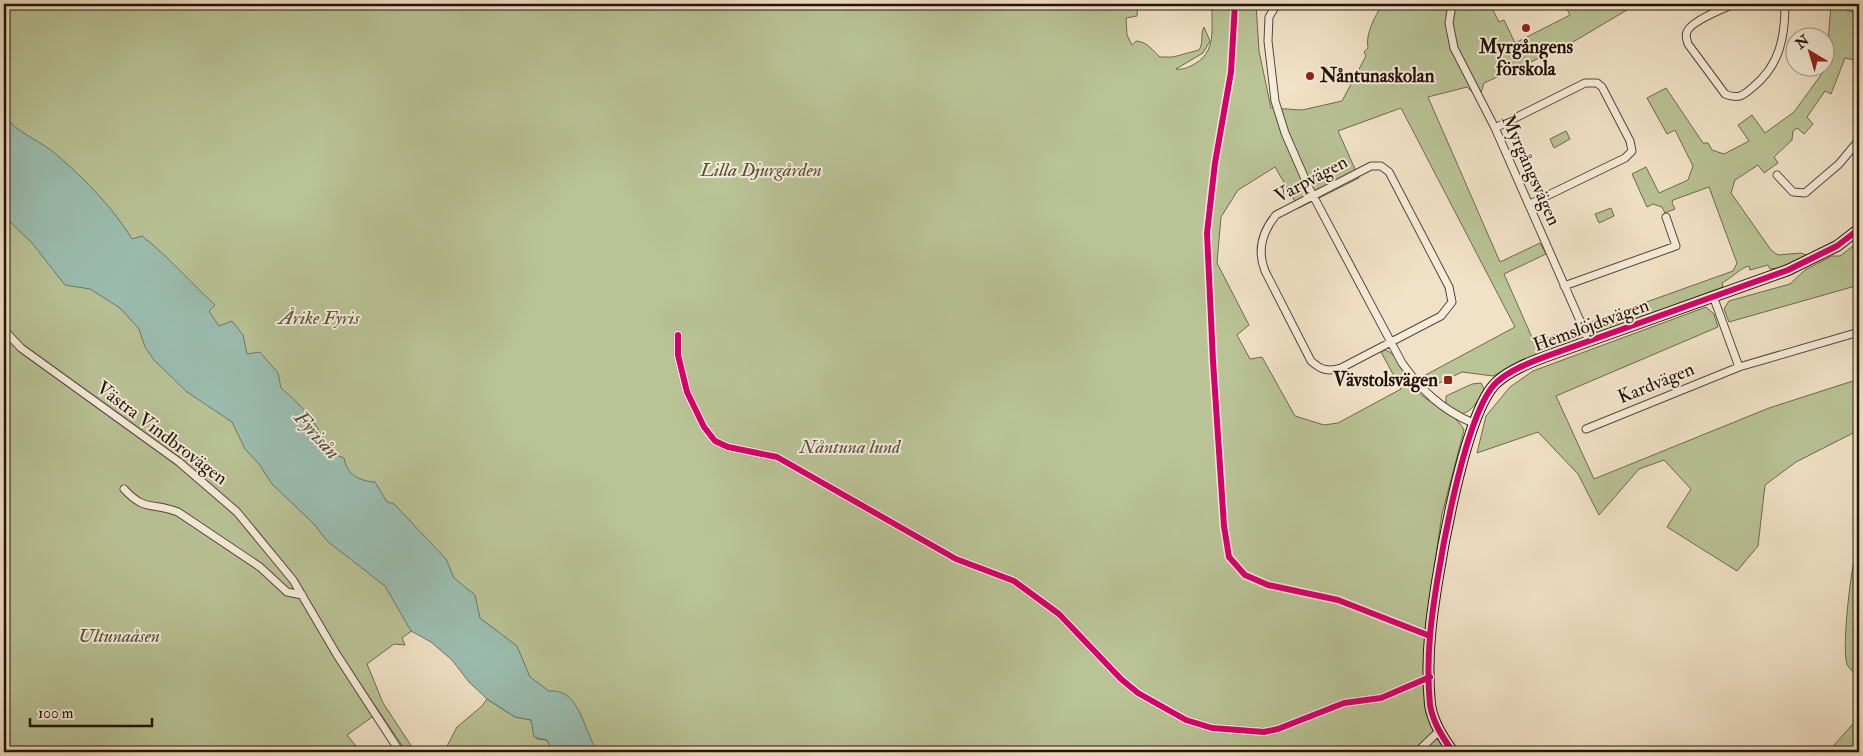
<svg xmlns="http://www.w3.org/2000/svg" width="1863" height="756" font-family="'IM FELL Double Pica',serif">
	<rect width="100%" height="100%" fill="#f1e2c7"/>
	<filter id="stains"><feTurbulence type="fractalNoise" baseFrequency=".004" numOctaves="4"/><feColorMatrix values="0 0 0 0 .2 0 0 0 0 .09 0 0 0 0 .02 0 0 0 .5 -.17"/></filter>
	<radialGradient id="worn" r=".72"><stop offset=".6" stop-color="#630" stop-opacity="0"/><stop offset="1" stop-color="#630" stop-opacity=".3"/></radialGradient>
	<path fill="#b9c396" stroke="#6e6a4f" d="M 4,4 L 1138,4 L 1137,16 L 1126,18 L 1127,35 L 1132,45 L 1136,41 C 1148,42 1152,50 1160,57 L 1173,57 L 1199,50 C 1204,42 1200,35 1204,27 L 1210,41 L 1203,53 L 1176,69 C 1182,70 1186,68 1191,66 C 1218,53 1211,29 1212,4 L 1256,4 L 1259,51 L 1271,108 L 1302,110 L 1342,101 L 1366,56 L 1364,52 L 1368,48 C 1365,35 1375,16 1382,5 L 1381,4 L 1490,4 L 1499,22 L 1504,20 L 1515,43 L 1570,15 L 1564,4 L 1637,4 L 1568,45 L 1484,83 L 1481,93 L 1472,92 L 1467,87 L 1428,97 L 1500,262 L 1540,243 L 1546,254 L 1504,274 L 1534,342 L 1578,327 L 1578,338 L 1573,342 L 1537,354 L 1493,376 L 1462,372 L 1431,387 L 1424,386 L 1418,379 L 1515,327 L 1401,108 L 1338,131 L 1359,178 L 1299,208 L 1275,167 L 1238,190 L 1221,217 L 1217,263 L 1249,325 L 1237,335 L 1250,359 L 1262,357 L 1295,416 L 1324,425 L 1338,423 L 1401,389 L 1381,352 L 1385,350 C 1399,354 1406,379 1416,390 C 1429,404 1457,414 1464,430 L 1442,514 L 1425,631 L 1425,691 L 1429,719 L 1438,740 L 1448,752 L 583,752 L 445,606 L 402,638 L 405,645 L 394,644 L 367,664 L 383,703 L 412,747 L 403,747 L 353,673 L 350,675 L 375,715 L 347,735 L 361,752 L 4,752 Z
		M 1831,4 L 1846,4 L 1847,11 L 1859,12 L 1859,46 L 1855,60 L 1845,58 L 1831,94 L 1825,91 L 1807,117 L 1813,124 L 1804,134 L 1797,128 L 1793,131 L 1792,140 L 1774,157 L 1778,163 L 1764,173 L 1758,165 L 1735,180 L 1731,193 L 1771,250 L 1778,255 L 1801,253 L 1809,256 L 1785,267 L 1770,269 L 1768,265 L 1750,270 L 1749,266 C 1740,268 1732,278 1722,283 L 1723,287 L 1598,333 L 1588,330 L 1585,324 L 1733,271 L 1737,263 L 1709,187 L 1673,200 L 1672,203 L 1675,209 L 1665,213 L 1662,207 L 1653,204 L 1647,207 L 1632,174 L 1646,167 L 1659,193 L 1688,180 L 1693,166 L 1675,130 L 1667,134 L 1647,98 L 1666,88 L 1703,143 L 1708,143 L 1712,150 L 1724,154 L 1749,141 L 1738,125 L 1752,115 L 1765,133 L 1794,112 L 1826,68 Z
		M 1566,131 L 1570,139 L 1554,148 L 1550,139 Z
		M 1611,208 L 1614,216 L 1599,223 L 1595,214 Z
		M 1859,237 L 1859,285 L 1729,322 L 1724,309 L 1729,301 L 1790,284 L 1805,270 L 1832,256 L 1840,256 L 1852,247 Z
		M 1706,307 L 1714,314 L 1718,327 L 1556,396 L 1594,479 L 1769,408 L 1859,379 L 1859,430 L 1796,462 L 1765,485 L 1758,546 L 1737,571 L 1667,527 L 1691,489 L 1664,460 L 1639,469 L 1599,515 L 1578,474 L 1538,432 L 1477,453 L 1486,416 L 1510,387 L 1533,371 Z
		M 1481,383 L 1484,389 C 1476,405 1464,426 1446,404 L 1446,396 L 1472,384 Z
		M 1859,540 L 1859,679 C 1856,674 1849,669 1847,664 C 1841,648 1852,556 1859,540 Z
		M 487,699 L 515,717 L 531,720 L 537,739 L 547,740 L 553,752 L 444,752 L 457,727 L 482,706 Z
		M 1859,717 L 1859,752 L 1828,752 Z"/>
	<path fill="#9bbeb1" stroke="#6b796d" d="M 4,114 C 16,134 41,140 58,156 C 86,180 113,208 132,239 L 142,236 C 168,256 190,282 215,305 L 209,311 L 219,326 L 232,321 L 243,335 L 247,354 L 260,352 L 278,373 L 281,388 C 305,408 318,424 330,453 L 344,458 C 347,475 359,481 375,482 L 387,502 L 394,504 L 446,559 L 454,578 L 475,595 L 480,618 L 517,646 L 530,677 L 549,691 C 581,688 583,732 598,752 L 553,752 L 547,740 L 534,737 L 531,720 L 515,717 L 487,699 L 469,682 L 452,660 L 431,642 L 411,631 L 385,586 L 327,541 L 314,524 L 272,484 L 259,464 L 245,449 L 232,422 L 187,392 L 154,360 L 145,347 L 139,329 L 120,308 L 90,289 L 65,285 L 32,243 L 4,216 Z"/>
	<g fill="none" stroke-linecap="round" stroke-linejoin="round">
		<defs>
			<path id="street" d="M 1281,4 L 1275,7 L 1269,17 L 1268,41 L 1275,101 L 1285,133 L 1309,188 L 1402,363 C 1421,390 1442,410 1473,423
				M 1734,4 C 1724,8 1690,22 1687,32 C 1685,36 1687,40 1688,44 L 1725,94 C 1738,100 1744,95 1753,87 C 1780,65 1785,37 1785,4
				M 1451,11 L 1449,23 L 1454,48 L 1495,128 L 1589,341
				M 1495,128 L 1585,83 L 1597,83 L 1602,87 L 1630,141 L 1632,151 L 1625,158 L 1530,204
				M 1371,166 L 1381,166 L 1389,172 L 1449,287 L 1452,302 L 1441,316 L 1341,368 C 1328,372 1321,370 1311,361 L 1265,271 C 1257,251 1262,232 1276,215 Z
				M 1777,175 L 1793,192 L 1805,193 L 1839,164 L 1859,140
				M 1564,286 L 1676,246 L 1666,217
				M 1713,296 L 1739,367
				M 4,330 L 21,348 L 179,462 L 237,512 L 293,580 L 337,655 L 400,752
				M 678,335 L 678,355 L 687,392 L 704,427 L 715,441 L 728,447 L 777,457 L 956,559 L 1014,581 L 1059,614 L 1121,679 L 1138,693 L 1186,720 L 1212,728 L 1264,732 L 1278,729 L 1344,703 L 1381,698 L 1430,677
				M 1586,429 L 1739,367 L 1859,332
				M 124,489 C 145,512 152,502 178,512 L 260,567 L 287,592 L 302,595
				M 1417,752 L 1439,731"/>
			<path id="secondary" d="M 1453,752 C 1443,738 1433,723 1430,705 C 1428,683 1428,658 1430,636 C 1434,587 1463,412 1497,382 C 1510,370 1531,362 1547,356 L 1788,270 L 1837,246 L 1859,229"/>
		</defs>
		<use href="#street" stroke="#564638" stroke-width="9"/>
		<use href="#secondary" stroke="#231208" stroke-width="12"/>
		<use href="#street" stroke="#f6ecdb" stroke-width="7"/>
		<use href="#secondary" stroke="#f6ecdb" stroke-width="10"/>
		<defs>
			<path id="cycleway" d="M 1235,4 L 1231,72 L 1215,163 L 1207,233 L 1213,361 L 1224,526 L 1229,557 L 1245,575 L 1268,585 L 1338,600 L 1430,636
				M 678,335 L 678,355 L 687,392 L 704,427 L 715,441 L 728,447 L 777,457 L 956,559 L 1014,581 L 1059,614 L 1121,679 L 1138,693 L 1186,720 L 1212,728 L 1264,732 L 1278,729 L 1344,703 L 1381,698 L 1430,677
				M 1453,752 C 1443,738 1433,723 1430,705 C 1428,683 1428,658 1430,636 C 1434,587 1463,412 1497,382 C 1510,370 1531,362 1547,356 L 1788,270 L 1837,246 L 1859,229"/>
		</defs>
		<use href="#cycleway" stroke="#f6ecdb" stroke-width="9"/>
		<use href="#cycleway" stroke="#d6006c" stroke-width="6"/>
	</g>
	<g fill="#8f2418" stroke="#f6ecdb" stroke-width="2">
		<circle cx="1526" cy="28" r="5"/>
		<circle cx="1310" cy="76" r="5"/>
		<rect x="1443" y="375" width="10" height="10" rx="2.5"/>
	</g>
	<g text-anchor="middle" dominant-baseline="central" stroke-width="4" stroke-linejoin="round" paint-order="stroke">
		<g font-size="19" font-weight="bold" fill="#231208" stroke="#f6ecdb">
			<text x="1526" y="47">Myrgångens<tspan x="1526" dy="22">förskola</tspan></text>
			<text x="1320" y="76" text-anchor="start">Nåntunaskolan</text>
			<text x="1438" y="380" text-anchor="end">Vävstolsvägen</text>
		</g>
		<g font-size="19" font-style="italic" fill="#58503a" stroke="#f6ecdb">
			<text x="761" y="170">Lilla Djurgården</text>
			<text x="319" y="318">Årike Fyris</text>
			<text x="850" y="447">Nåntuna lund</text>
			<text x="119" y="636">Ultunaåsen</text>
		</g>
		<g font-size="19" fill="#231208" stroke="#f6ecdb">
			<text transform="translate(1531 170) rotate(66)">Myrgångsvägen</text>
			<text transform="translate(1311 179) rotate(-28)">Varpvägen</text>
			<text transform="translate(1591 325) rotate(-20)">Hemslöjdsvägen</text>
			<text transform="translate(1656 383) rotate(-22)">Kardvägen</text>
			<text transform="translate(162 433) rotate(37)">Västra Vindbrovägen</text>
		</g>
		<g font-size="20" font-style="italic" fill="#4d4e43" stroke="#f6ecdb">
			<text transform="translate(317 435) rotate(48)">Fyrisån</text>
		</g>
	</g>
	<rect width="1863" height="756" fill="none" stroke="#f1e2c7" stroke-width="20"/>
	<rect x="5" y="5" width="1853" height="746" fill="none" stroke="#231208" stroke-width="2.5"/>
	<rect x="10" y="10" width="1843" height="736" fill="none" stroke="#231208"/>
	<g transform="translate(1810 52) rotate(322)"><circle r="24" fill="#f6ecdb" stroke="#a29587"/>
	<path d="M0-4L9 19L0 12L-9 19Z" fill="#8f2418"/>
	<text y="-8" font-size="14" font-weight="bold" text-anchor="middle" fill="#231208">N</text>
	</g>
	<path d="M30 718v8h122v-8" fill="none" stroke="#231208" stroke-width="2.5"/>
	<text x="38" y="718" font-size="15" fill="#231208" stroke="#f6ecdb" stroke-width="4" paint-order="stroke">100 m</text>
	<rect width="100%" height="100%" filter="url(#stains)"/>
	<rect width="100%" height="100%" fill="url(#worn)"/>
</svg>
